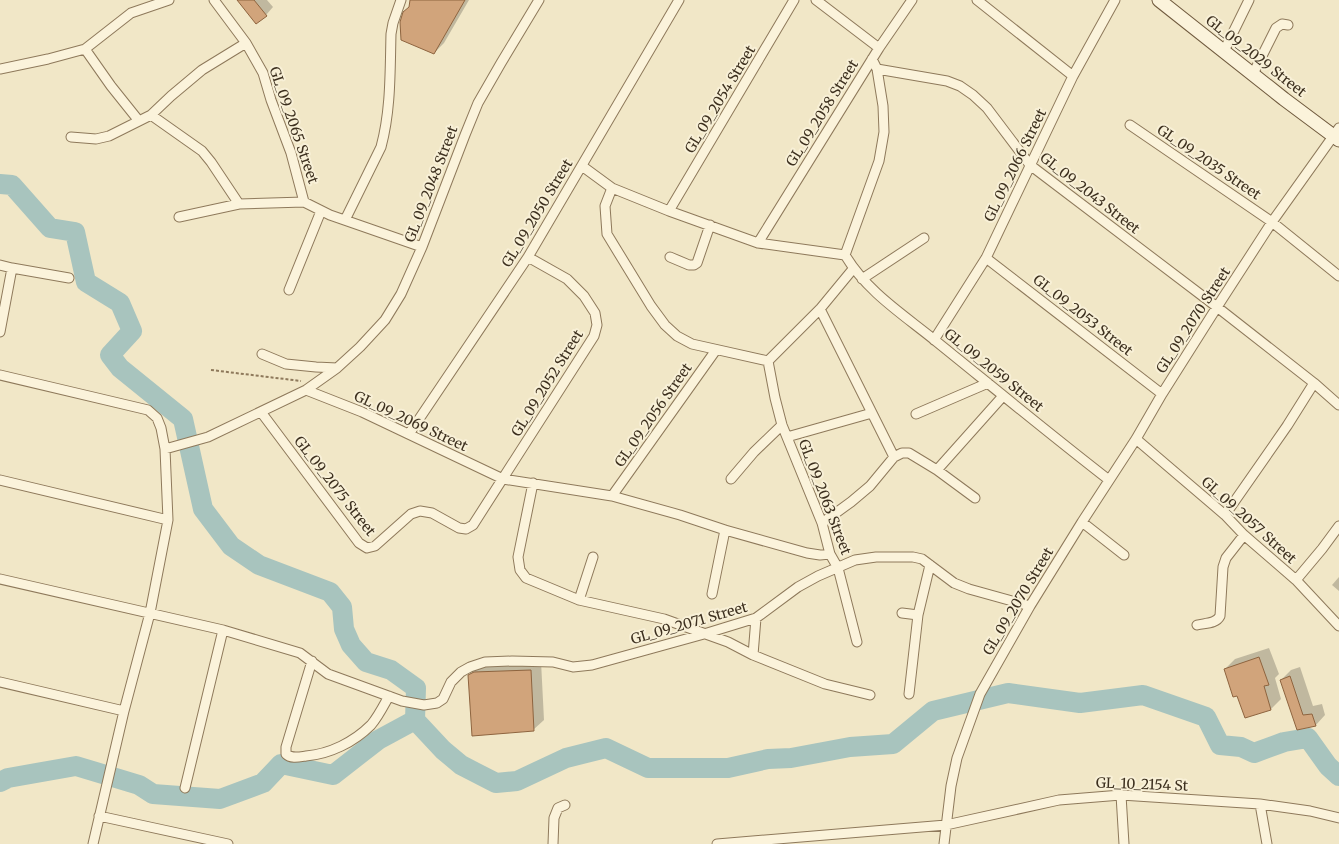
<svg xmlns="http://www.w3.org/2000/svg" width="1339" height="844" font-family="Merriweather,serif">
	<rect width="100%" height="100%" fill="#f1e7c7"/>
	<path fill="#0003" d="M 238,0 L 267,0 L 273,7 L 266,15 Z
		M 411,0 L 469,0 L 444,43 L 434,53 L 410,7 Z
		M 1339,577 L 1339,591 L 1332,585 Z
		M 1269,648 L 1279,674 L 1275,678 L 1281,699 L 1271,709 L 1245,717 L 1238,695 L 1225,669 L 1235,659 Z
		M 541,661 L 544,720 L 533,730 L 469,675 L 479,665 Z
		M 1300,667 L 1313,706 L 1322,704 L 1325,715 L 1315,726 L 1297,728 L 1281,680 L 1291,670 Z"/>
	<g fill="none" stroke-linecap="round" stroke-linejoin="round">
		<path stroke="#a8c4be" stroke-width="20" d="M 0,184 L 12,185 L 50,228 L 75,232 L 86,282 L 120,303 L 132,331 L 110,355 L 120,368 L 183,419 L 203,509 L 231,546 L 259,565 L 330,592 L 342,607 L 344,629 L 351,645 L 366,662 L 391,670 L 416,688 L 415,720 L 443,750 L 461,765 L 496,783 L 517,781 L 566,758 L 606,748 L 648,768 L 728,768 L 768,759 L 791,758 L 850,747 L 893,744 L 933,711 L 1008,693 L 1080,703 L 1143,695 L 1206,717 L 1220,745 L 1241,747 L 1254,753 L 1284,742 L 1308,738 L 1328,766 L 1339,776
			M 0,782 L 8,778 L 76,766 L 139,785 L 153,794 L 220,799 L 263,783 L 281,764 L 333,775 L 378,740 L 415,720"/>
	</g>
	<path fill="#d1a47b" stroke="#8e643f" d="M 237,0 L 254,0 L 267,16 L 256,24 Z
		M 410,0 L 465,0 L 434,54 L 401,40 L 400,22 L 403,12 L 409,7 Z
		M 1259,657 L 1269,685 L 1264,686 L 1271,710 L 1245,718 L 1237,696 L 1233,697 L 1224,669 Z
		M 531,670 L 534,731 L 472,736 L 468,675 L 474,672 Z
		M 1290,676 L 1303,715 L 1312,714 L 1316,726 L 1297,730 L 1280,680 Z"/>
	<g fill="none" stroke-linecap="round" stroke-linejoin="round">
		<defs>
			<path id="minor" d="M 214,0 L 246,43 L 263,73 L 271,100 L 291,153 L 304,202
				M 816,0 L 879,48
				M 977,0 L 1073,76
				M 85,49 L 111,86 L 139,121
				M 1224,51 L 1249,0
				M 872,59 L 877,69 L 947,81 L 960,86 L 973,95 L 987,108 L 1030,165 L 1217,307 L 1314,383 L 1339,405
				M 0,69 L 48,59 L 85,49 L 131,13 L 169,0
				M 1253,74 L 1276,28 L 1282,24 L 1288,25
				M 151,115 L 202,151 L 211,162 L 239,204
				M 1130,125 L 1272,222 L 1339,276
				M 71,137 L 96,139 L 109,136 L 151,115 L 171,96 L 202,70 L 246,43
				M 582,166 L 612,188 L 669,211 L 758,243 L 845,255
				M 612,188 L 605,206 L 607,234 L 651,306 L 665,325 L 677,336 L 692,344 L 768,361
				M 669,211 L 794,0
				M 179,217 L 239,204 L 304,202 L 330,215 L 422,247
				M 345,220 L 381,147 C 391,110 390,71 391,34 L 393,23 L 401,0
				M 758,243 L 879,48 L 912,0
				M 845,255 C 867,292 904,315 937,342 C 994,388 1051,435 1109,480
				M 845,255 L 879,161 L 884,132 L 883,106 L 877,69
				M 670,257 L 689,265 L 694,265 L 697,263 L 710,225
				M 986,258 L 1162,394
				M 0,265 L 12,268 L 0,332
				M 12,268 L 69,278
				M 862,279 L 924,238
				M 289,290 L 321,211
				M 820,309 L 894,457
				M 934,340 L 986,258 L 1073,76 L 1115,0
				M 262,354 L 286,364 L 316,367 L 337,368
				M 768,361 L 775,398 L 782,425 L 822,523 L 830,554 L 838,568 L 857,642
				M 768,361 L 820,309 L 853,269
				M 0,375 L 148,410 L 157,418 L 161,428 L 165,449 L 168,520 L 150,613 L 124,711 L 93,844
				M 306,390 L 362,412 L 503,479 L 612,496 L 680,515 L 725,530 L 807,553 L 820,555 L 830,554
				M 261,412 L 359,543 L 367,548 L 375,546 L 411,514 L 420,511 L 432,513 L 459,528 L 466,529 L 473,525 L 594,336 L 597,325 L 595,313 L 584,296 L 567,279 L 528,257
				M 916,414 L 988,383
				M 409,434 L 528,257 L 679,0
				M 787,437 L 872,413
				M 1136,439 L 1225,515 L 1244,535 L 1296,580 L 1339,626
				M 165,449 L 208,437 L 306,390 L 337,368 L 360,347 L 385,320 L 401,294 L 422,247 L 465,135 L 478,103 L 501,63 L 539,0
				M 937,470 L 1003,396
				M 731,479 L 754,452 L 782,425
				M 0,480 L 168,520
				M 533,483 L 518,557 L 520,570 L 526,578 L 579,600 L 664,619 L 728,642 L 753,655 L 825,684 L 870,695
				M 612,496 L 716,350
				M 1225,515 L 1287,426 L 1314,383
				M 1082,522 L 1124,555
				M 822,523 L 851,502 L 870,486 L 894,457 L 902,453 L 909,453 L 937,470 L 975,498
				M 0,579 L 223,630 L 185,788
				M 1296,580 L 1322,549 L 1339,526
				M 712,594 L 725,530
				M 579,600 L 593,557
				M 902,613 L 918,615
				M 1197,625 C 1205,623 1216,624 1220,616 L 1223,567 L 1226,558 L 1244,535
				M 223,630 L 300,653 L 328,674 L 402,701 L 424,705 L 437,703 L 443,699 L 451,682 L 461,672 L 470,667 L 485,662 L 512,661 L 553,662 L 573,667 L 592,665 L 704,634 L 756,618 L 798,587 L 818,576 L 855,560 L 876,557 L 913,557 L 922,559 L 954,583 L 969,589 L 1030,606
				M 753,655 L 756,618
				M 312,661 L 286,747 L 286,754 C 291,759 299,757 306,756 C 330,754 354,742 371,725 C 378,717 384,705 389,696
				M 0,682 L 124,711
				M 909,694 L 918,615 L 930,565
				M 1121,795 L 1124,844
				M 1260,804 L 1267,844
				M 99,816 L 228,844
				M 553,844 L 554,818 L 558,808 L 565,805
				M 717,844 L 946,825 L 1059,800 L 1121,795 L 1260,804 L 1310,811 L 1339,818
				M 944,844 L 951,786 L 957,758 L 980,694 L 1030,606 L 1082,522 L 1136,439 L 1162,394 L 1217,307 L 1272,222 L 1339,128"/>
			<path id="secondary" d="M 1159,0 L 1284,99 L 1339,140"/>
		</defs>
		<use href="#minor" stroke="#8e795b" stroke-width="11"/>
		<use href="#secondary" stroke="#705a3e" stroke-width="15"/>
		<path stroke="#8e795b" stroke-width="2" stroke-dasharray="3 2" stroke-linecap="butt" d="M 211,370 L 301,381"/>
		<use href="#minor" stroke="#fbf3db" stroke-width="9"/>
		<use href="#secondary" stroke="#fbf3db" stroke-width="13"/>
	</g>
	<g text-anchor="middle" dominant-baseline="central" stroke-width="4" stroke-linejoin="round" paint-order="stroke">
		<g font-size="14" fill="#3d301f" stroke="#f8f0d7">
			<text transform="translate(1256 56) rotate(38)">GL_09_2029 Street</text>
			<text transform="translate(720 99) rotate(-59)">GL_09_2054 Street</text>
			<text transform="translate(822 113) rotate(-58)">GL_09_2058 Street</text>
			<text transform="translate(294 125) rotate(71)">GL_09_2065 Street</text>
			<text transform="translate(1209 162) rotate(34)">GL_09_2035 Street</text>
			<text transform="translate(1015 165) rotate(-64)">GL_09_2066 Street</text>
			<text transform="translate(431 184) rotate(-69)">GL_09_2048 Street</text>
			<text transform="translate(1090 193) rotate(38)">GL_09_2043 Street</text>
			<text transform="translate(537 213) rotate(-59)">GL_09_2050 Street</text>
			<text transform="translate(1083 315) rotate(38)">GL_09_2053 Street</text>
			<text transform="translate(1193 320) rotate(-57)">GL_09_2070 Street</text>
			<text transform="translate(994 370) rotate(39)">GL_09_2059 Street</text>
			<text transform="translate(547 383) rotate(-58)">GL_09_2052 Street</text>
			<text transform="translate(653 415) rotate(-55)">GL_09_2056 Street</text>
			<text transform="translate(411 421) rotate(25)">GL_09_2069 Street</text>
			<text transform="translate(335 486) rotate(52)">GL_09_2075 Street</text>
			<text transform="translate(825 497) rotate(69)">GL_09_2063 Street</text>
			<text transform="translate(1249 520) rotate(42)">GL_09_2057 Street</text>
			<text transform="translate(1018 601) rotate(-59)">GL_09_2070 Street</text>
			<text transform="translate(689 623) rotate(-16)">GL_09_2071 Street</text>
			<text transform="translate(1142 784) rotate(2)">GL_10_2154 St</text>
		</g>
	</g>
</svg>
